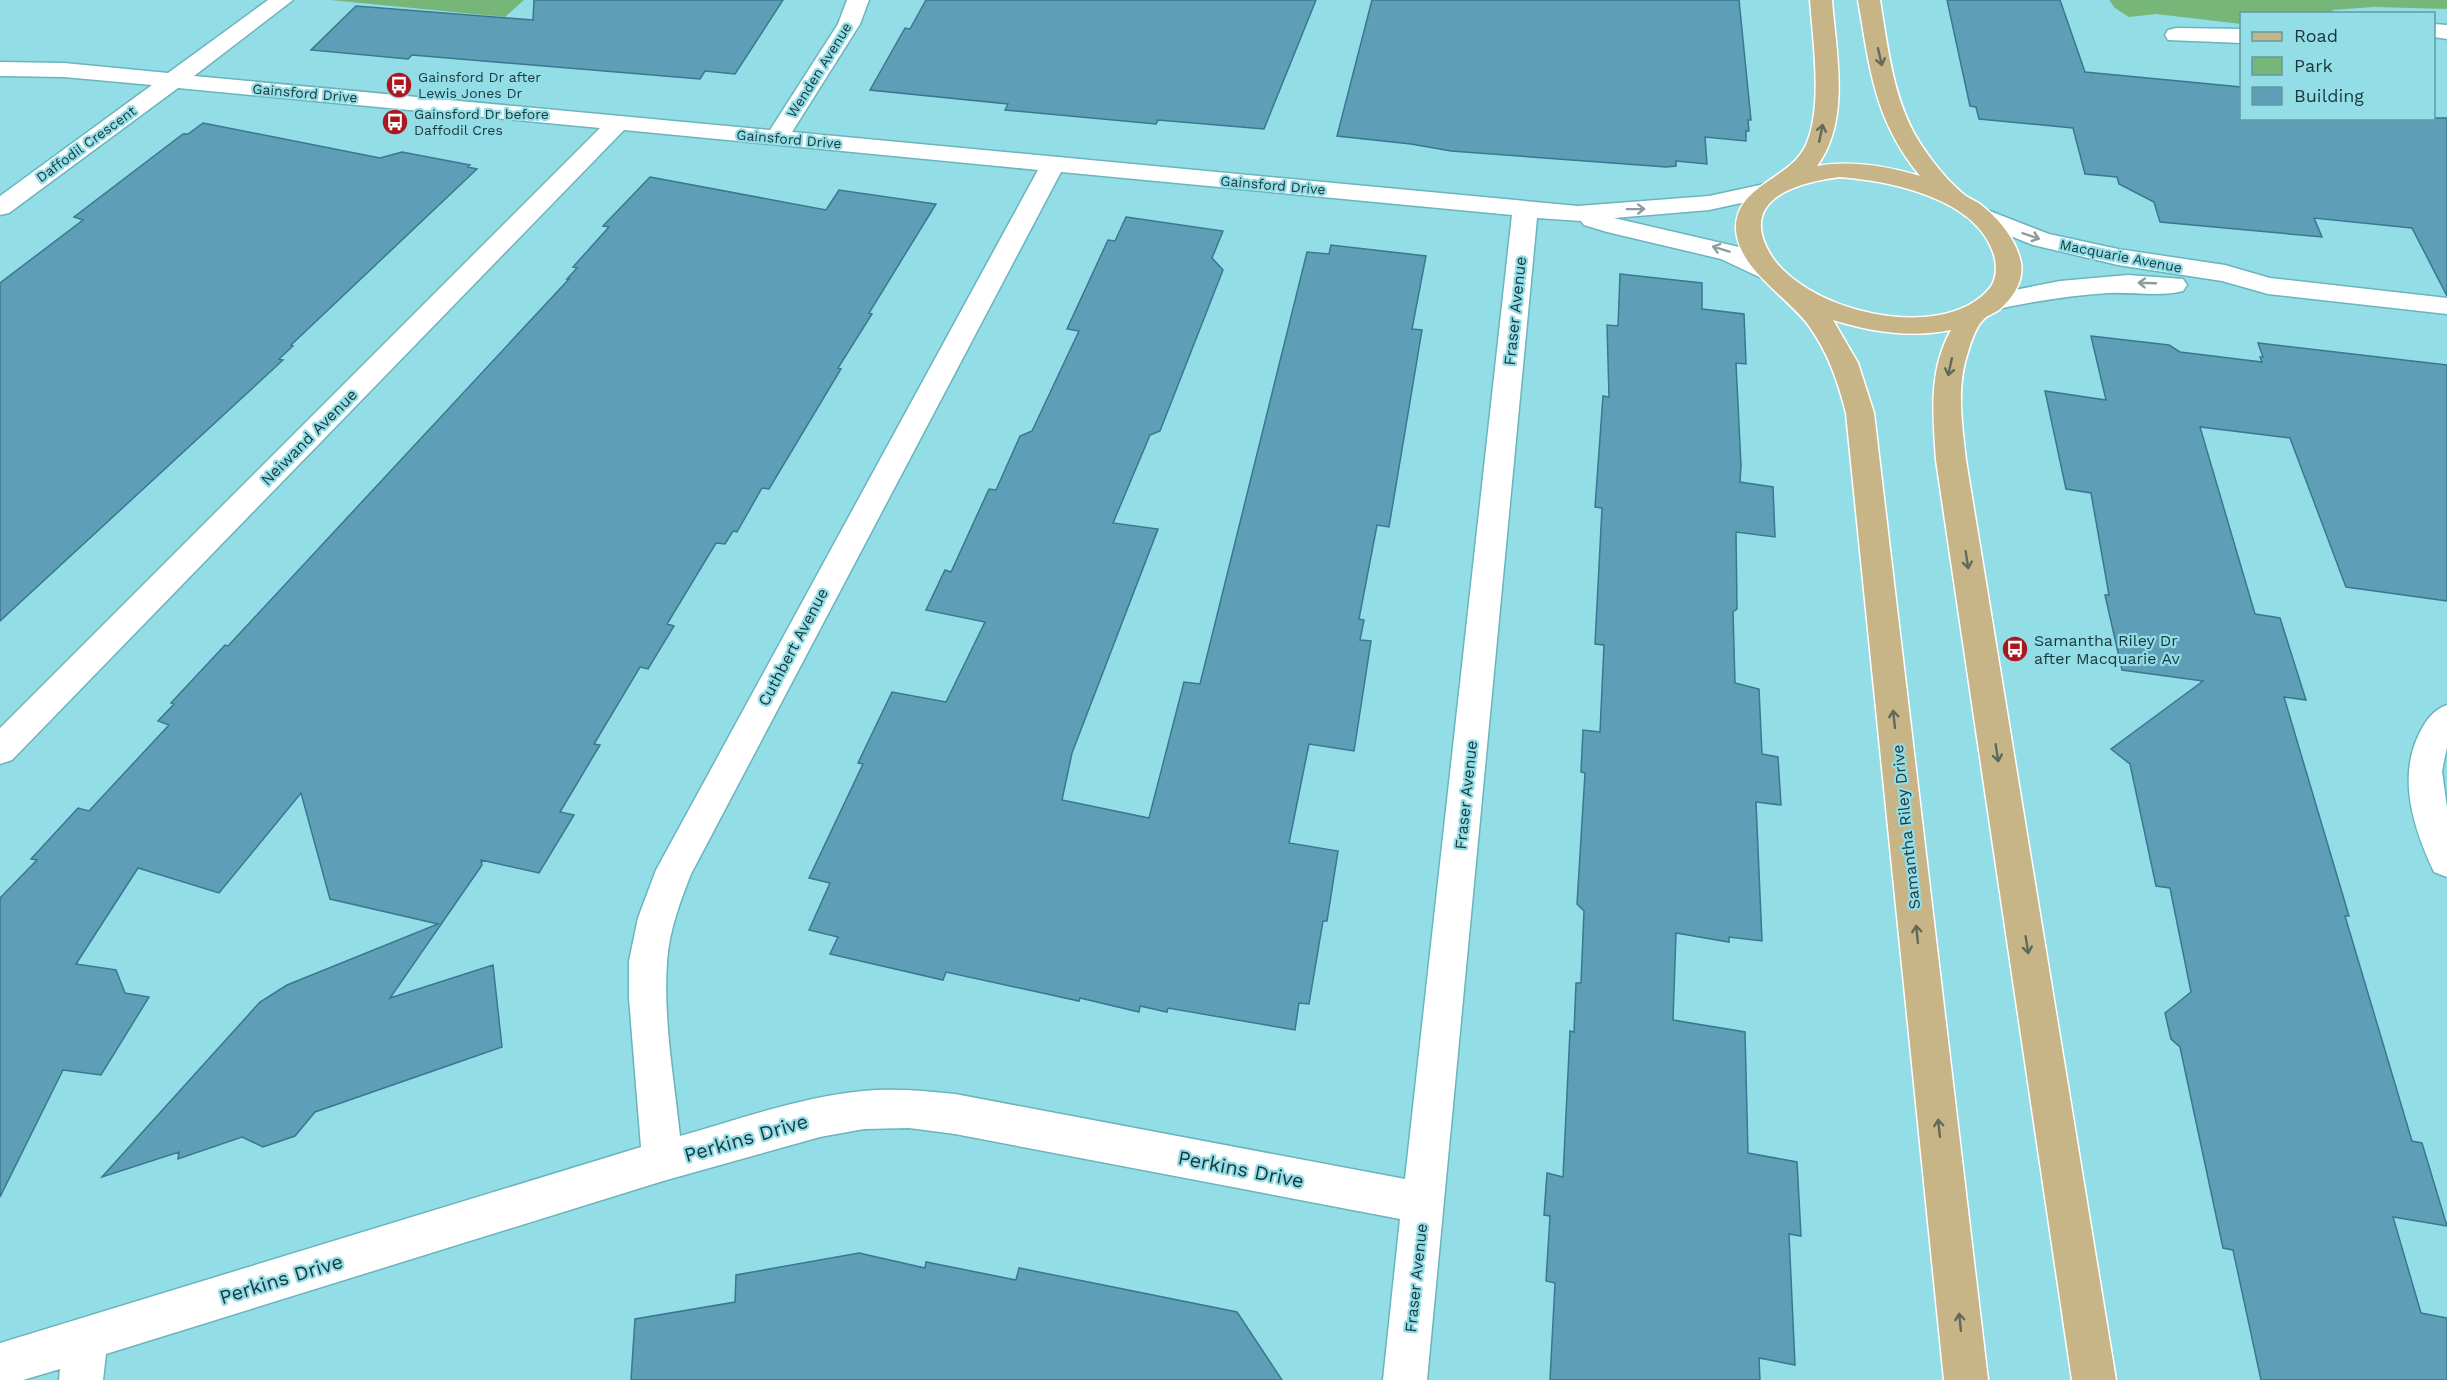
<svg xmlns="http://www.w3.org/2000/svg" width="2447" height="1380" font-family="'Work Sans',sans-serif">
	<rect width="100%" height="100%" fill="#93dde7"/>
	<path fill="#76b779" d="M 330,0 L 524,0 L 505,17 Z
		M 2109,0 L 2447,0 L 2447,9 L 2374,7 L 2332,10 L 2334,14 L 2242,14 L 2241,24 L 2156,14 L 2129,17 L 2115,8 Z"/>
	<path fill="#5f9eb7" stroke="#397890" stroke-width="1.5" d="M 534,0 L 783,0 L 735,74 L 705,71 L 700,79 L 412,55 L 408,59 L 311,50 L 356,6 L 533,20 Z
		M 926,0 L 1316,0 L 1264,129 L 1158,120 L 1156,124 L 1005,110 L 1008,104 L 870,90 L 905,28 L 910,29 Z
		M 1372,0 L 1739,0 L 1751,120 L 1748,120 L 1749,131 L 1746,131 L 1746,141 L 1705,137 L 1707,164 L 1676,161 L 1676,166 L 1666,167 L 1451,151 L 1411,144 L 1337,136 Z
		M 1947,0 L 2060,0 L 2085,72 L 2241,87 L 2241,118 L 2447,118 L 2447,296 L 2412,228 L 2314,218 L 2322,237 L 2160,222 L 2154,202 L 2119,184 L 2117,177 L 2085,174 L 2073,128 L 1979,119 L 1976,107 L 1970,106 Z
		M 203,123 L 380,158 L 402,152 L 470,165 L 468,167 L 477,169 L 291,345 L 293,346 L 279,359 L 283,360 L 0,621 L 0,283 L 83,220 L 74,217 L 183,134 L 188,134 Z
		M 650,177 L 826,210 L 839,190 L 936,204 L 869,313 L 872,314 L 838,368 L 841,369 L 769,489 L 762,488 L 737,532 L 733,531 L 725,544 L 716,543 L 667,624 L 674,626 L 648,669 L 640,667 L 594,744 L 600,745 L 560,812 L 574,815 L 539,873 L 481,860 L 482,865 L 390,998 L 493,965 L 502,1047 L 315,1112 L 295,1136 L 263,1147 L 242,1137 L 178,1159 L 179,1152 L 102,1177 L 260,1002 L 287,985 L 438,924 L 330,899 L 301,793 L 219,893 L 138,868 L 76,964 L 116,970 L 125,993 L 149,997 L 101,1075 L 63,1070 L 0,1197 L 0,898 L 37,860 L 31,859 L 78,808 L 89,811 L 169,725 L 158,721 L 174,704 L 171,703 L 225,645 L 228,646 L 569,279 L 567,279 L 577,268 L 573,267 L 609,227 L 603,226 Z
		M 1126,217 L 1223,231 L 1212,258 L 1223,270 L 1160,431 L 1150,435 L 1113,523 L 1158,529 L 1072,753 L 1062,800 L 1149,818 L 1184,682 L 1200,684 L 1307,252 L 1329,254 L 1331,245 L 1426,256 L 1412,329 L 1422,330 L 1389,527 L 1377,525 L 1359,619 L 1364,620 L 1360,640 L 1371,641 L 1354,751 L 1309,744 L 1289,843 L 1338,851 L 1327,921 L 1323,921 L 1309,1004 L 1299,1003 L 1295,1030 L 1168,1008 L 1167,1012 L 1140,1006 L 1139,1012 L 1080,998 L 1079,1001 L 946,972 L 943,980 L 830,954 L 838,937 L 809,930 L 830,883 L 809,878 L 863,764 L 858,763 L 892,692 L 946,702 L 985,622 L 926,610 L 945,570 L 951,572 L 989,489 L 996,490 L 1020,436 L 1032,431 L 1079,331 L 1067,329 L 1108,240 L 1115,241 Z
		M 1620,274 L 1702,283 L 1702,309 L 1744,314 L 1746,364 L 1736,363 L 1741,466 L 1740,482 L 1773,487 L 1775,537 L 1736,532 L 1737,609 L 1733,612 L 1735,683 L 1759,689 L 1762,754 L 1778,757 L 1781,805 L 1756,802 L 1762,941 L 1729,937 L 1729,942 L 1676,933 L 1673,1020 L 1745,1032 L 1748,1153 L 1797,1162 L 1801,1236 L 1789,1234 L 1795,1365 L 1759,1358 L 1760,1380 L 1550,1380 L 1555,1283 L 1546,1281 L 1550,1216 L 1544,1215 L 1547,1173 L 1563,1177 L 1570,1031 L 1574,1032 L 1576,983 L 1581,983 L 1584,911 L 1577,904 L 1585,773 L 1581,772 L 1583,730 L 1600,732 L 1604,645 L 1595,644 L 1602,508 L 1595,507 L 1603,396 L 1609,397 L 1607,325 L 1618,326 Z
		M 2091,336 L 2169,345 L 2180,352 L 2262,362 L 2260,357 L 2263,357 L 2258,343 L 2447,365 L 2447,601 L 2346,587 L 2290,438 L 2200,427 L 2255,614 L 2280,618 L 2306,700 L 2284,697 L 2349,916 L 2345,916 L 2412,1141 L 2422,1143 L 2447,1226 L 2393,1217 L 2421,1313 L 2447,1318 L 2447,1380 L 2261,1380 L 2233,1250 L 2223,1248 L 2180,1047 L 2171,1039 L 2165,1013 L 2191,992 L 2170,888 L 2156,886 L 2130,764 L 2111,749 L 2203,681 L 2122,670 L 2105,595 L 2109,595 L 2091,493 L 2066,489 L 2045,391 L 2106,400 Z
		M 859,1253 L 925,1268 L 926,1262 L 1016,1280 L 1019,1268 L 1237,1312 L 1282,1380 L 631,1380 L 635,1319 L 735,1302 L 736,1275 Z"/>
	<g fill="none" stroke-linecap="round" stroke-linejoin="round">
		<defs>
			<path id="minor" d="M 268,0 L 293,0 L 194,76 L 770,130 L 838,24 L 847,0 L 869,0 L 860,24 L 792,132 L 1578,206 L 1709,196 L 1769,183 L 1778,185 L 1781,190 L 1778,195 L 1709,210 L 1614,218 L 1739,247 L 1781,269 L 1785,275 L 1781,281 L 1772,283 L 1721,259 L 1607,232 L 1584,225 L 1581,221 L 1537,218 L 1427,1380 L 1383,1380 L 1400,1219 L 955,1134 L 909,1128 L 864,1129 L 820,1137 L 663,1181 L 106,1354 L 103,1380 L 59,1380 L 60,1369 L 23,1380 L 0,1380 L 0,1343 L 641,1147 L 629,998 L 629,961 L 638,918 L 656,870 L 1038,170 L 624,130 L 12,760 L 0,764 L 0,728 L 600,128 L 178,88 L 9,213 L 0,215 L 0,196 L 152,85 L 64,77 L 0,76 L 0,62 L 64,63 L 168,73 ZM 1061,172 L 1512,215 L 1405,1179 L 955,1094 C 925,1091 894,1088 863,1091 C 801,1097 740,1119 680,1136 C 674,1079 663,1019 667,962 C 669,931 680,902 691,874 Z
				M 2434,24 L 2447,25 L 2447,39 L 2434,37 Z
				M 2176,28 L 2242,29 L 2242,43 L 2168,40 L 2165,35 L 2168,30 Z
				M 1977,206 L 2049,234 L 2118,249 L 2225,265 L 2270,278 L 2447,298 L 2447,314 L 2268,294 L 2222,281 L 2118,265 L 2033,245 L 1968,219 L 1965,214 L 1968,209 Z
				M 2128,275 L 2183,279 L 2187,285 L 2183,291 C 2160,297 2133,292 2109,293 C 2070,295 2031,302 1993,310 L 1984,308 L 1980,302 L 1984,296 L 2060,281 Z
				M 2447,705 L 2447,747 L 2442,771 L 2447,808 L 2447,877 L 2434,872 C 2414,829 2397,779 2419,734 C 2426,720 2433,710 2447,705 Z"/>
			<path id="major" d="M 1810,0 L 1832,0 C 1836,53 1851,120 1817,166 C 1852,160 1887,166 1920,176 C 1874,120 1870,69 1858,0 L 1880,0 C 1888,48 1893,101 1920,143 C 1931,160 1946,179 1961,192 C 1966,197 1974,200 1980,204 C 1998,218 2017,240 2021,263 C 2024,281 2013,298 1999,310 C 1995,313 1988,315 1984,319 C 1976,326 1971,342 1968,352 C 1956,387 1962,424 1966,460 L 2116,1380 L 2072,1380 L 1936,460 C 1933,415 1928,371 1951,330 C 1911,338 1871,332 1833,320 L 1858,363 L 1874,413 L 1988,1380 L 1944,1380 L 1846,413 C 1838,382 1828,352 1809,326 C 1787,296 1738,269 1736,229 C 1735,185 1790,180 1806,145 C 1823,107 1813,42 1810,0 ZM 1840,177 C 1890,181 1977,198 1994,255 C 1997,266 1997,280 1989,289 C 1941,345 1800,311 1768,250 C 1740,197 1801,182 1840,177 Z"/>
		</defs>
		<use href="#minor" stroke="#6ab4bd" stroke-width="3"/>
		<use href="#major" stroke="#fff" stroke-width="3"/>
		<use href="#minor" fill="#fff" fill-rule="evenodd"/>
		<use href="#major" fill="#c8b587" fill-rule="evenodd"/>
	</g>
	<defs><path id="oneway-shaft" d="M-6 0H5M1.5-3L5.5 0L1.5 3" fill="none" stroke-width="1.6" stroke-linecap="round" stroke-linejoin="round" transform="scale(1.5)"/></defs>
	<g stroke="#5f6a5a">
		<use href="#oneway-shaft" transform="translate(1880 57) rotate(77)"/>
		<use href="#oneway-shaft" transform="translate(1821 133) rotate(-78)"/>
		<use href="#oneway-shaft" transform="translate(1950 367) rotate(102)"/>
		<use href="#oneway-shaft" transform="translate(1967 560) rotate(81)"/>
		<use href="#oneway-shaft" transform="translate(1894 719) rotate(-96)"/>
		<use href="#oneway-shaft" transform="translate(1997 753) rotate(81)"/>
		<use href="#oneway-shaft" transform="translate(1917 934) rotate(-96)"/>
		<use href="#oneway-shaft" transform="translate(2027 945) rotate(81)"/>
		<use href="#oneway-shaft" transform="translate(1939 1128) rotate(-96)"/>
		<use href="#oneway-shaft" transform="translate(1960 1322) rotate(-96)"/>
	</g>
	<g stroke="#8c9c9e">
		<use href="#oneway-shaft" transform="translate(1636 209) rotate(-1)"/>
		<use href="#oneway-shaft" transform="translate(2031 236) rotate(19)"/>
		<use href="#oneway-shaft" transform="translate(1721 249) rotate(-163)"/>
		<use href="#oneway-shaft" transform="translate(2147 283) rotate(-178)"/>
	</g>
	<defs>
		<symbol id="bus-disc" viewBox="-11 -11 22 22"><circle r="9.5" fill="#ab171f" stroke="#93dde7"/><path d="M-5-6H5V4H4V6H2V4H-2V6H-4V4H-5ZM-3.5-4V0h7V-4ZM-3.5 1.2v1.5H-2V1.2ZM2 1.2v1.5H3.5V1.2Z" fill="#fff"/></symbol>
	</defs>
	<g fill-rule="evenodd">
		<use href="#bus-disc" x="384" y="70" width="30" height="30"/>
		<use href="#bus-disc" x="380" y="107" width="30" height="30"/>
		<use href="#bus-disc" x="2000" y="634" width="30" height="30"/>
	</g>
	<g text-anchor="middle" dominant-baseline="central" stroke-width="4.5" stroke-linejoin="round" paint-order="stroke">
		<g font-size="14" fill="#19383c" stroke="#93dde7">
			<text transform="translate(819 70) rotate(-58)">Wenden Avenue</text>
			<text transform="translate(305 93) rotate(5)">Gainsford Drive</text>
			<text transform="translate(789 139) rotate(5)">Gainsford Drive</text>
			<text transform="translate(86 144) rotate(-36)">Daffodil Crescent</text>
			<text transform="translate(1273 185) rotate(5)">Gainsford Drive</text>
			<text transform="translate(2121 256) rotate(11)">Macquarie Avenue</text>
		</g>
		<g font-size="14" fill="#19383c" stroke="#93dde7" text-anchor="start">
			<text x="418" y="77">Gainsford Dr after<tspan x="418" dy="16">Lewis Jones Dr</tspan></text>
			<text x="414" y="114">Gainsford Dr before<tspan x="414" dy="16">Daffodil Cres</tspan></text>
		</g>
		<g font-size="16" fill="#19383c" stroke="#93dde7">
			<text transform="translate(1515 311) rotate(-84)">Fraser Avenue</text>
			<text transform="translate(309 437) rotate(-45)">Neiwand Avenue</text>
			<text transform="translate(793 647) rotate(-62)">Cuthbert Avenue</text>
			<text transform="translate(1466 795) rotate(-84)">Fraser Avenue</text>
			<text transform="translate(1906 827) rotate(-96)">Samantha Riley Drive</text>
			<text transform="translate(1416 1278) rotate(-84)">Fraser Avenue</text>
		</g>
		<g font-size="16" fill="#19383c" stroke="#93dde7" text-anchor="start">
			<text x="2034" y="640">Samantha Riley Dr<tspan x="2034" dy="18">after Macquarie Av</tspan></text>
		</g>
		<g font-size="20" fill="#19383c" stroke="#93dde7">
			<text transform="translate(746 1138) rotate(-16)">Perkins Drive</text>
			<text transform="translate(1241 1169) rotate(11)">Perkins Drive</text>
			<text transform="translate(281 1279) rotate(-17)">Perkins Drive</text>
		</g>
	</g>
	<rect x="2240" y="12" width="195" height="108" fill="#93dde7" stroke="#629ba3" stroke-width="1.5"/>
	<rect x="2252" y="32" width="30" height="9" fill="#c8b587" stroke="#629ba3" stroke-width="1.5"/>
	<text x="2294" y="42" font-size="18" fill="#19383c">Road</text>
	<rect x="2252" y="57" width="30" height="18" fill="#76b779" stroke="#629ba3" stroke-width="1.5"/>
	<text x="2294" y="72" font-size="18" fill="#19383c">Park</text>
	<rect x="2252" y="87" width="30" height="18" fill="#5f9eb7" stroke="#629ba3" stroke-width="1.5"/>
	<text x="2294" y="102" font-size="18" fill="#19383c">Building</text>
</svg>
